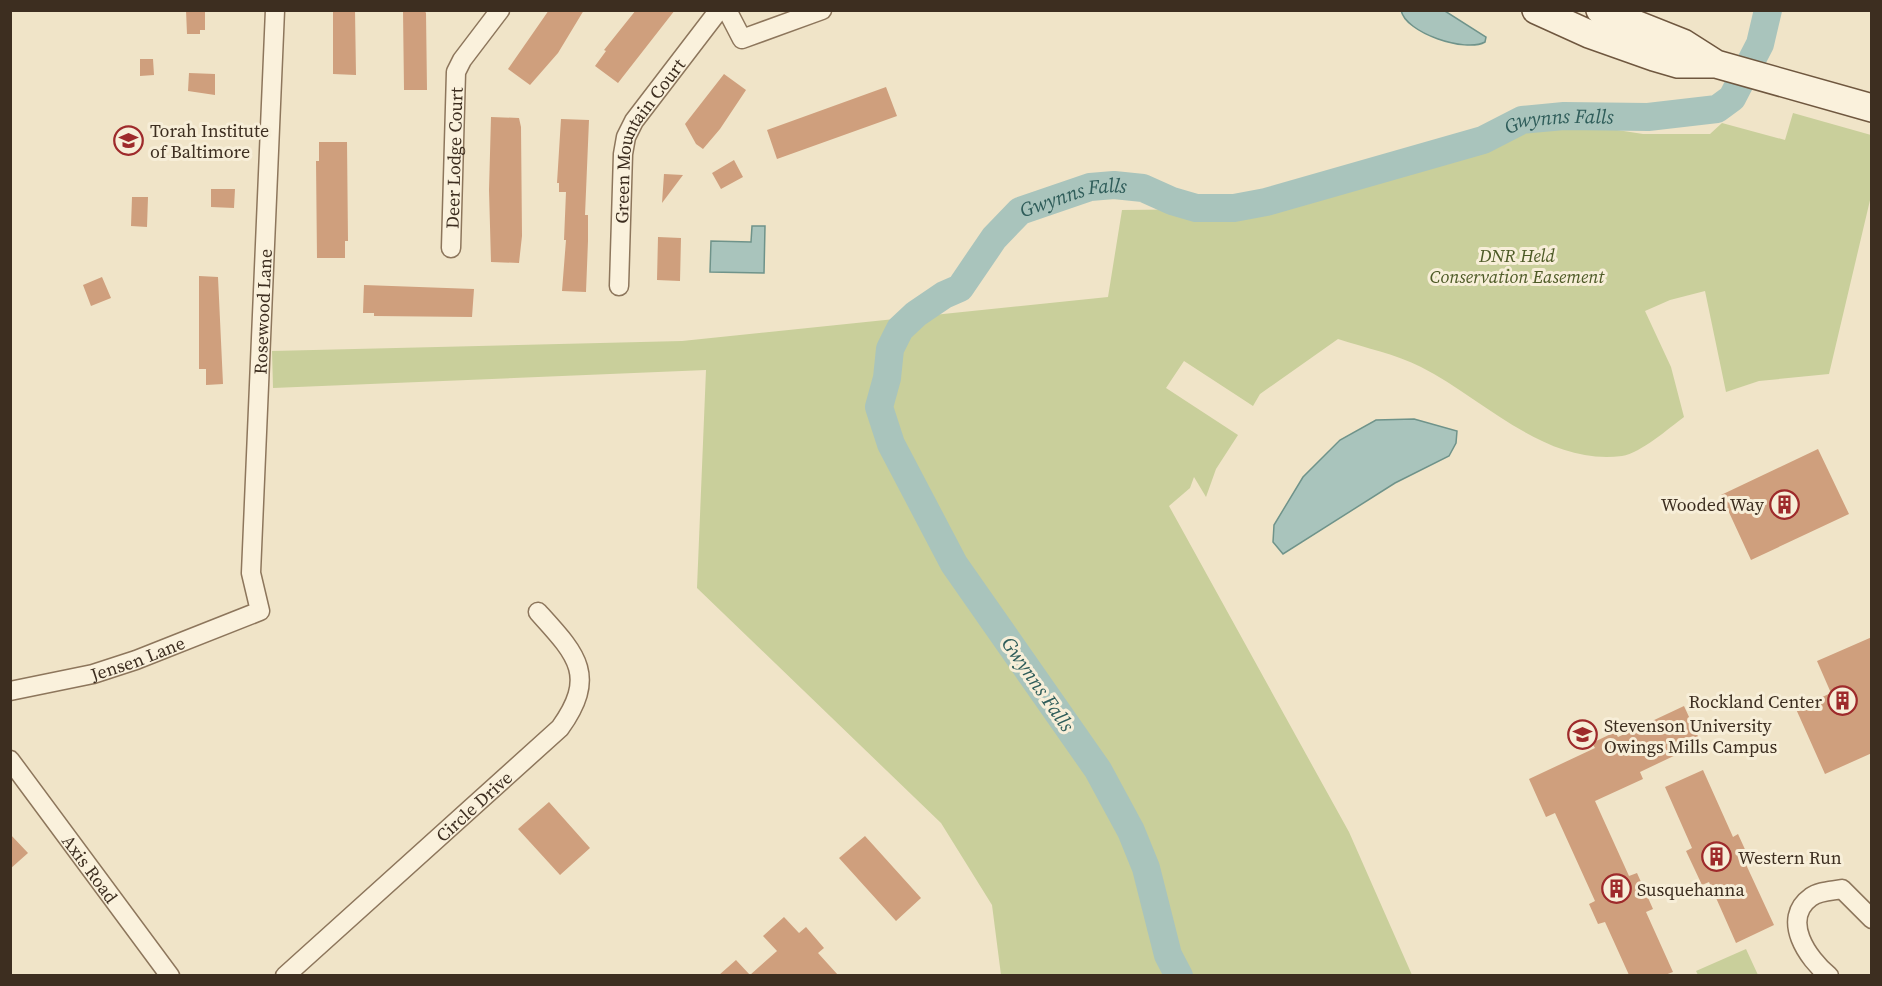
<svg xmlns="http://www.w3.org/2000/svg" width="1882" height="986" font-family="'Source Serif 4',serif">
	<rect width="100%" height="100%" fill="#f0e4c8"/>
	<path fill="#c9cf9b" d="M 1793,113 L 1871,135 L 1871,196 L 1829,374 L 1759,381 L 1726,392 L 1705,291 L 1670,300 L 1645,311 L 1671,367 L 1684,417 C 1669,428 1641,453 1622,456 C 1545,466 1484,399 1421,367 C 1396,354 1365,348 1338,339 L 1260,394 L 1253,406 L 1184,361 L 1166,388 L 1238,435 L 1216,469 L 1206,497 L 1194,477 L 1190,488 L 1169,506 L 1349,832 L 1412,975 L 1001,975 L 992,905 L 941,823 L 697,588 L 706,370 L 273,388 L 272,351 L 682,341 L 1108,297 L 1122,210 L 1212,209 L 1286,200 L 1458,143 L 1515,114 L 1643,134 L 1710,134 L 1722,123 L 1785,140 Z
		M 1746,949 L 1758,975 L 1698,975 L 1696,971 Z"/>
	<path fill="#a9c4bc" stroke="#6f938a" stroke-width="1.5" d="M 1401,10 L 1445,11 L 1486,37 L 1485,42 C 1466,53 1405,33 1401,10 Z
		M 752,226 L 765,226 L 764,273 L 710,272 L 711,241 L 751,242 Z
		M 1414,419 L 1457,431 L 1456,443 L 1449,456 L 1395,483 L 1283,554 L 1273,542 L 1274,525 L 1303,477 L 1340,440 L 1376,420 Z"/>
	<g fill="none" stroke-linecap="round" stroke-linejoin="round">
		<path stroke="#a9c4bc" stroke-width="28" id="s1" d="M 1179,976 L 1168,955 L 1146,868 L 1131,831 L 1098,770 L 954,564 L 891,444 L 879,407 L 887,378 L 890,349 L 900,329 L 916,314 L 944,295 L 960,288 L 994,238 L 1020,211 L 1090,187 L 1114,185 L 1143,188 L 1172,201 L 1196,208 L 1234,208 L 1266,202 L 1483,140 L 1522,120 L 1564,116 L 1648,117 L 1717,109 L 1732,98 L 1760,44 L 1768,10"/>
	</g>
	<path fill="#cf9f7d" d="M 186,10 L 205,10 L 205,30 L 200,30 L 200,34 L 187,34 Z
		M 333,10 L 355,10 L 356,75 L 333,74 Z
		M 403,10 L 424,10 L 426,13 L 427,90 L 404,90 Z
		M 549,10 L 584,10 L 558,53 L 530,85 L 508,69 Z
		M 636,10 L 675,10 L 618,83 L 595,66 L 606,51 L 604,50 Z
		M 140,59 L 153,59 L 154,75 L 140,76 Z
		M 189,73 L 215,74 L 215,95 L 188,91 Z
		M 724,74 L 746,90 L 720,129 L 703,149 L 696,144 L 685,124 Z
		M 886,87 L 897,116 L 777,159 L 767,130 Z
		M 491,117 L 519,118 L 521,127 L 522,236 L 519,263 L 491,262 L 489,190 Z
		M 561,119 L 589,120 L 585,215 L 588,215 L 588,241 L 586,292 L 562,291 L 566,240 L 564,240 L 566,192 L 559,192 L 559,183 L 557,183 Z
		M 319,142 L 347,142 L 348,241 L 345,241 L 345,258 L 317,258 L 316,161 L 319,161 Z
		M 734,160 L 743,177 L 721,189 L 712,173 Z
		M 664,174 L 683,175 L 662,203 Z
		M 211,189 L 235,189 L 234,208 L 211,207 Z
		M 132,197 L 148,197 L 147,227 L 131,226 Z
		M 658,237 L 681,238 L 680,281 L 657,280 Z
		M 199,276 L 218,277 L 223,384 L 206,385 L 206,369 L 199,369 Z
		M 102,277 L 111,298 L 91,306 L 83,285 Z
		M 364,285 L 474,289 L 472,317 L 374,316 L 374,313 L 363,313 Z
		M 1818,449 L 1849,514 L 1751,560 L 1721,495 Z
		M 1872,637 L 1872,753 L 1825,774 L 1796,709 L 1831,693 L 1817,661 Z
		M 1684,706 L 1701,743 L 1640,772 L 1643,779 L 1595,801 L 1629,876 L 1637,873 L 1653,909 L 1646,912 L 1673,972 L 1665,975 L 1629,975 L 1605,922 L 1598,924 L 1589,904 L 1595,901 L 1555,813 L 1546,817 L 1529,779 L 1595,748 L 1592,743 L 1615,732 L 1618,737 Z
		M 1703,770 L 1733,837 L 1738,834 L 1748,856 L 1743,858 L 1774,925 L 1736,943 L 1709,882 L 1702,885 L 1686,851 L 1692,848 L 1665,787 Z
		M 549,802 L 590,848 L 560,875 L 518,829 Z
		M 10,834 L 28,853 L 10,869 Z
		M 865,836 L 921,898 L 896,921 L 839,858 Z
		M 784,917 L 799,933 L 806,927 L 824,948 L 818,953 L 838,975 L 750,975 L 777,951 L 763,936 Z
		M 736,960 L 750,975 L 719,975 Z"/>
	<g fill="none" stroke-linecap="round" stroke-linejoin="round">
		<defs>
			<g id="minor">
				<path d="M 727,10 L 742,39 L 822,10"/>
				<path id="s2" d="M 451,248 L 456,72 L 462,60 L 500,10"/>
				<path id="s3" d="M 619,286 L 623,154 L 626,137 L 634,121 L 719,10"/>
				<path id="s4" d="M 10,691 L 93,674 L 136,660 L 260,611 L 251,573 L 275,10"/>
				<path id="s5" d="M 10,760 L 170,976"/>
				<path id="s6" d="M 285,976 L 560,728 C 598,675 576,654 538,612"/>
				<path d="M 1829,976 C 1808,959 1780,919 1811,897 C 1819,891 1832,891 1842,889 L 1872,919"/>
			</g>
			<path id="secondary" d="M 1536,10 L 1589,34 L 1654,57 L 1678,64 L 1716,64 L 1872,108
				M 1600,10 L 1683,43 L 1716,64"/>
		</defs>
		<use href="#minor" stroke="#8d765c" stroke-width="21"/>
		<use href="#secondary" stroke="#6f573f" stroke-width="30"/>
		<use href="#minor" stroke="#faf1dc" stroke-width="18"/>
		<use href="#secondary" stroke="#faf1dc" stroke-width="27"/>
	</g>
	<defs>
		<symbol id="school-ring" viewBox="-11 -11 22 22"><circle r="9.5" fill="#f7eed8" stroke="#9e2a2b" stroke-width="1.5"/><path d="M0-5L7-2L0 1L-7-2ZM-4 1L0 2.5L4 1V4Q0 6-4 4Z" fill="#9e2a2b"/></symbol>
		<symbol id="building-ring" viewBox="-11 -11 22 22"><circle r="9.5" fill="#f7eed8" stroke="#9e2a2b" stroke-width="1.5"/><path d="M-4-6H4V6H1V3H-1V6H-4ZM-2.5-4.3h1.7v1.8h-1.7ZM.8-4.3h1.7v1.8H.8ZM-2.5-1h1.7V.8h-1.7ZM.8-1h1.7V.8H.8Z" fill="#9e2a2b"/></symbol>
		<symbol id="university-ring" viewBox="-11 -11 22 22"><circle r="9.5" fill="#f7eed8" stroke="#9e2a2b" stroke-width="1.5"/><path d="M0-5L7-2L0 1L-7-2ZM-4 1L0 2.5L4 1V4Q0 6-4 4Z" fill="#9e2a2b"/></symbol>
	</defs>
	<g fill-rule="evenodd">
		<use href="#school-ring" x="112" y="124" width="33" height="33"/>
		<use href="#building-ring" x="1768" y="488" width="33" height="33"/>
		<use href="#building-ring" x="1826" y="684" width="33" height="33"/>
		<use href="#university-ring" x="1566" y="718" width="33" height="33"/>
		<use href="#building-ring" x="1700" y="840" width="33" height="33"/>
		<use href="#building-ring" x="1600" y="872" width="33" height="33"/>
	</g>
	<g text-anchor="middle" dominant-baseline="central" stroke-width="6" stroke-linejoin="round" paint-order="stroke">
		<g font-size="18" fill="#3d2e20" stroke="#f7eed8" text-anchor="start">
			<text x="150" y="130">Torah Institute<tspan x="150" dy="21">of Baltimore</tspan></text>
			<text x="1764" y="504" text-anchor="end">Wooded Way</text>
			<text x="1822" y="701" text-anchor="end">Rockland Center</text>
			<text x="1604" y="725">Stevenson University<tspan x="1604" dy="21">Owings Mills Campus</tspan></text>
			<text x="1738" y="857">Western Run</text>
			<text x="1637" y="889">Susquehanna</text>
		</g>
		<g font-size="18" fill="#3d2e20" stroke="#f7eed8">
			<text stroke="none"><textPath href="#s3" startOffset="153">Green Mountain Court</textPath></text>
			<text stroke="none"><textPath href="#s2" startOffset="90">Deer Lodge Court</textPath></text>
			<text stroke="none"><textPath href="#s4" startOffset="564">Rosewood Lane</textPath></text>
			<text stroke="none"><textPath href="#s4" startOffset="132">Jensen Lane</textPath></text>
			<text stroke="none"><textPath href="#s6" startOffset="254">Circle Drive</textPath></text>
			<text stroke="none"><textPath href="#s5" startOffset="135">Axis Road</textPath></text>
		</g>
		<g font-size="18" font-style="italic" fill="#4d5a26" stroke="#f7eed8">
			<text x="1517" y="255">DNR Held<tspan x="1517" dy="21">Conservation Easement</tspan></text>
		</g>
		<g font-size="20" font-style="italic" fill="#2f5d5a" stroke="#f7eed8">
			<text stroke="none"><textPath href="#s1" startOffset="1462">Gwynns Falls</textPath></text>
			<text stroke="none"><textPath href="#s1" startOffset="957">Gwynns Falls</textPath></text>
			<text transform="translate(1038 684) rotate(55)">Gwynns Falls</text>
		</g>
	</g>
	<rect width="1882" height="986" fill="none" stroke="#3d2e20" stroke-width="24"/>
</svg>
